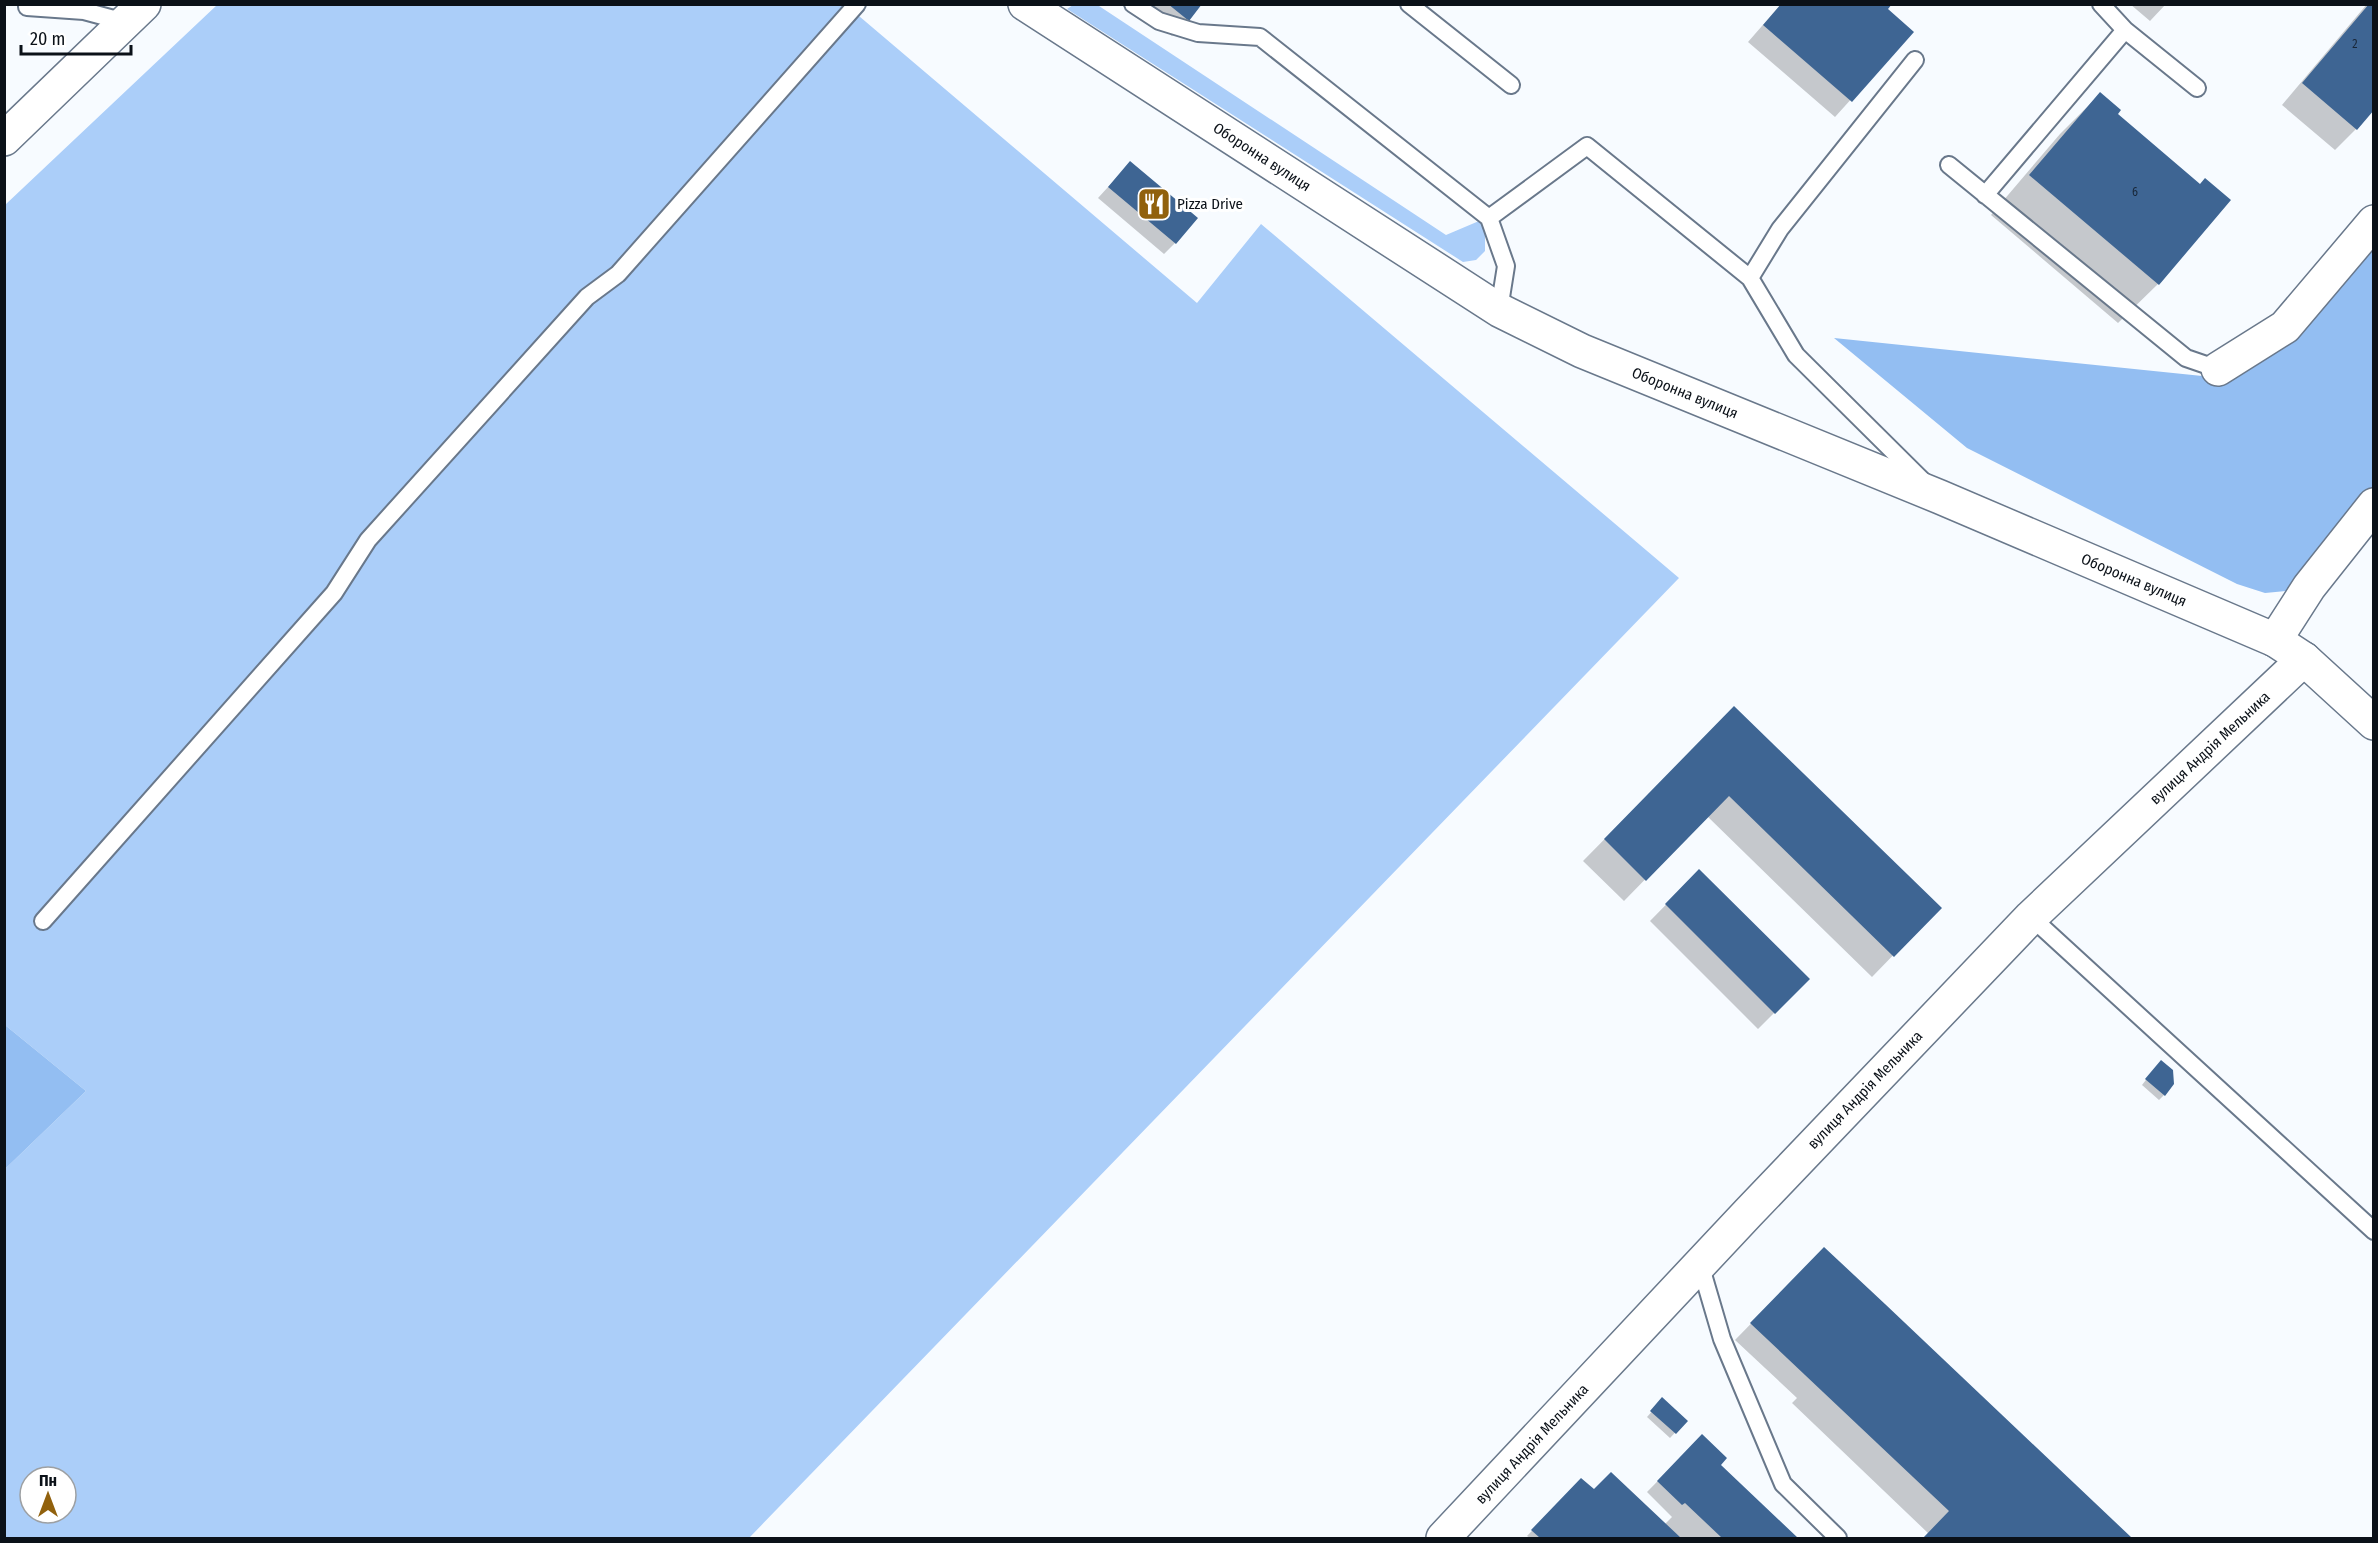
<svg xmlns="http://www.w3.org/2000/svg" width="2378" height="1543" font-family="'Fira Sans Condensed',sans-serif">
	<rect width="100%" height="100%" fill="#f7fbff"/>
	<path fill="#abcef9" fill-rule="evenodd" d="M 1096,4 L 1446,235 L 1479,221 L 1485,229 L 1485,251 L 1476,260 L 1463,262 L 1067,9 L 1073,5 Z
		M 217,5 L 846,5 L 1197,303 L 1261,224 L 1679,578 L 749,1538 L 5,1538 L 5,1169 L 86,1091 L 5,1025 L 5,205 ZM 30,1477 L 66,1477 L 66,1513 L 30,1513 Z"/>
	<path fill="#93bef2" d="M 2373,248 L 2373,491 L 2302,581 L 2286,591 L 2265,593 L 2237,584 L 1967,448 L 1834,338 L 2212,377 C 2286,366 2329,301 2373,248 Z
		M 5,1025 L 86,1091 L 5,1169 Z"/>
	<path fill="#0003" d="M 1131,4 L 1201,4 L 1172,36 Z
		M 1781,4 L 1886,9 L 1912,32 L 1835,117 L 1748,42 Z
		M 2130,4 L 2166,4 L 2150,21 Z
		M 2367,4 L 2374,4 L 2356,129 L 2335,150 L 2282,105 Z
		M 2100,94 L 2116,115 L 2199,185 L 2158,284 L 2118,323 L 1991,215 L 2060,134 Z
		M 1130,163 L 1175,243 L 1164,254 L 1098,198 Z
		M 1713,729 L 1939,908 L 1872,977 L 1707,816 L 1624,901 L 1583,861 Z
		M 1699,871 L 1808,979 L 1758,1029 L 1650,921 Z
		M 2156,1067 L 2164,1095 L 2159,1100 L 2142,1085 Z
		M 1824,1249 L 2130,1538 L 1925,1538 L 1929,1534 L 1792,1403 L 1797,1398 L 1735,1340 Z
		M 1662,1400 L 1686,1421 L 1670,1438 L 1647,1417 Z
		M 1702,1436 L 1712,1473 L 1721,1467 L 1796,1538 L 1530,1538 L 1527,1536 L 1581,1480 L 1593,1491 L 1664,1525 L 1672,1517 L 1647,1492 Z"/>
	<path fill="#3e6593" d="M 1168,4 L 1202,4 L 1189,21 Z
		M 1781,4 L 1892,4 L 1888,9 L 1914,32 L 1852,102 L 1763,25 Z
		M 2369,4 L 2374,4 L 2374,110 L 2357,130 L 2302,83 Z
		M 2100,92 L 2121,110 L 2118,114 L 2200,184 L 2205,178 L 2231,200 L 2159,285 L 2029,175 Z
		M 1130,161 L 1198,218 L 1176,244 L 1108,187 Z
		M 1734,706 L 1942,908 L 1894,957 L 1729,796 L 1646,881 L 1604,839 Z
		M 1699,869 L 1810,979 L 1775,1014 L 1665,904 Z
		M 2161,1060 L 2173,1070 L 2174,1084 L 2165,1096 L 2145,1079 Z
		M 1824,1247 L 1885,1304 L 2132,1538 L 1923,1538 L 1949,1511 L 1750,1323 Z
		M 1662,1397 L 1688,1421 L 1676,1434 L 1650,1411 Z
		M 1702,1434 L 1727,1458 L 1721,1465 L 1798,1538 L 1722,1538 L 1685,1503 L 1682,1505 L 1657,1481 Z
		M 1611,1472 L 1681,1538 L 1540,1538 L 1531,1530 L 1581,1478 L 1594,1489 Z"/>
	<g fill="none" stroke-linecap="round" stroke-linejoin="round">
		<defs>
			<path id="service" d="M 1133,4 L 1159,21 L 1198,33 L 1260,37 L 1489,218 L 1506,266 L 1499,310
				M 1409,4 L 1511,85
				M 2101,4 L 2125,30 L 2197,88
				M 27,7 L 84,11 L 125,22
				M 1949,165 L 2186,358 L 2218,369
				M 1985,195 L 2125,30
				M 1489,218 L 1587,146 L 1750,278 L 1796,355 L 1924,482
				M 1750,278 L 1780,229 L 1915,60
				M 2031,917 L 2374,1231
				M 43,921 L 334,593 L 368,540 L 587,297 L 618,274 L 857,4
				M 1700,1264 L 1722,1339 L 1783,1484 L 1838,1538"/>
			<path id="minor" d="M 2218,369 L 2285,327 L 2374,222
				M 2275,640 L 2309,587 L 2374,505
				M 1443,1538 L 1748,1213 L 2031,917 L 2304,659"/>
			<path id="tertiary" d="M 1025,4 L 1499,310 L 1582,351 L 1940,497 L 2275,640 L 2304,659 L 2374,723
				M 4,139 L 144,4"/>
		</defs>
		<use href="#service" stroke="#69788b" stroke-width="20"/>
		<use href="#minor" stroke="#69788b" stroke-width="36"/>
		<use href="#tertiary" stroke="#69788b" stroke-width="36"/>
		<use href="#service" stroke="#fff" stroke-width="16"/>
		<use href="#minor" stroke="#fff" stroke-width="33"/>
		<use href="#tertiary" stroke="#fff" stroke-width="33"/>
	</g>
	<defs>
		<symbol id="restaurant-square" viewBox="-11 -11 22 22"><rect x="-9" y="-9" width="18" height="18" rx="4" fill="#91610d" stroke="#fff"/><path d="M-5-6h1v4h1v-4h1v4h1v-4h1v5L-1.5 .5V6h-2V.5L-5-1ZM5-6V6H3V1.5H1.5Q1.5-4 5-6Z" fill="#fff"/></symbol>
	</defs>
	<g fill-rule="evenodd">
		<use href="#restaurant-square" x="1135" y="185" width="38" height="38"/>
	</g>
	<g text-anchor="middle" dominant-baseline="central" stroke-width="6" stroke-linejoin="round" paint-order="stroke">
		<g font-size="12" fill="#182637">
			<text x="2355" y="44">2</text>
			<text x="2135" y="192">6</text>
		</g>
		<g font-size="15" fill="#0b1118" stroke="#fff">
			<text transform="translate(1262 157) rotate(33)">Оборонна вулиця</text>
			<text transform="translate(1685 393) rotate(22)">Оборонна вулиця</text>
			<text transform="translate(2134 580) rotate(23)">Оборонна вулиця</text>
			<text transform="translate(2210 748) rotate(-43)">вулиця Андрія Мельника</text>
			<text transform="translate(1865 1090) rotate(-46)">вулиця Андрія Мельника</text>
			<text transform="translate(1532 1444) rotate(-47)">вулиця Андрія Мельника</text>
		</g>
		<g font-size="15" fill="#0b1118" stroke="#fff" text-anchor="start">
			<text x="1177" y="204">Pizza Drive</text>
		</g>
	</g>
	<rect width="2378" height="1543" fill="none" stroke="#0b1118" stroke-width="12"/>
	<g transform="translate(48 1495)"><circle r="28" fill="#ffffff" stroke="#9da0a3" stroke-width="1.5"/>
	<path d="M0-4.5L10 22L0 15L-10 22Z" fill="#91610d"/>
	<text y="-9" font-size="16" font-weight="bold" text-anchor="middle" fill="#0b1118">Пн</text>
	</g>
	<path d="M21 45v9h110v-9" fill="none" stroke="#0b1118" stroke-width="3"/>
	<text x="30" y="45" font-size="18" fill="#0b1118" stroke="#ffffff" stroke-width="4.5" paint-order="stroke">20 m</text>
</svg>
